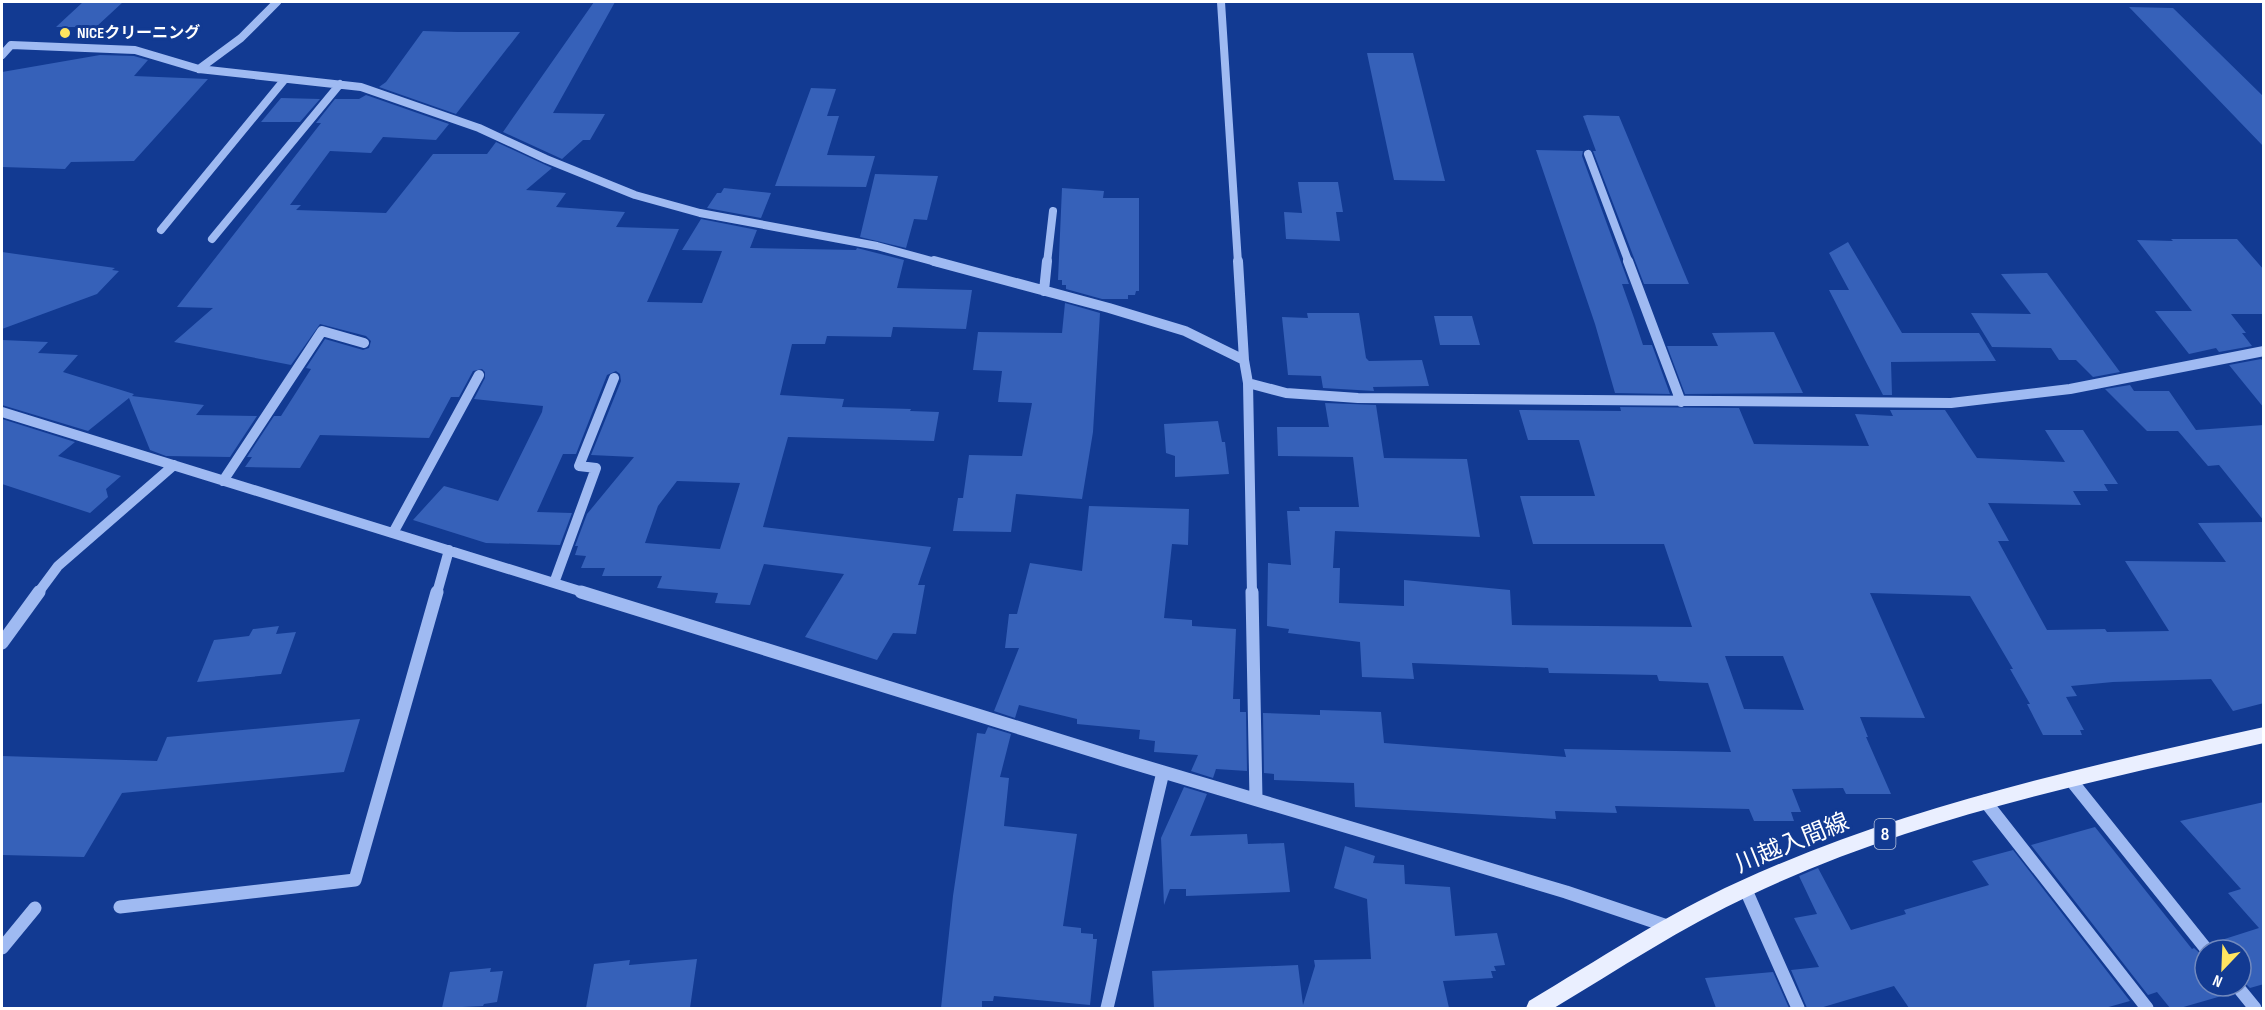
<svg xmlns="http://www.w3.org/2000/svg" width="2265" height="1010" font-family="'Sofia Sans Condensed','Noto Sans JP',sans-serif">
	<rect width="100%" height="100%" fill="#123a92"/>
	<path fill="#3661b9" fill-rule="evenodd" d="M 83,2 L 123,2 L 96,27 L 56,27 Z
		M 594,2 L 615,2 L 553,113 L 605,114 L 590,140 L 583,140 L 562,159 L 503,132 Z
		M 2129,7 L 2173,8 L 2264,97 L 2264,147 Z
		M 423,31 L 458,32 L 520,32 L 456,114 L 379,87 L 386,82 Z
		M 1367,53 L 1413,53 L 1445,181 L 1394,180 Z
		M 100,55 L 134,56 L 148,60 L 134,76 L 208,79 L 134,161 L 71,162 L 65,169 L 2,167 L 2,72 Z
		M 811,88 L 836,89 L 827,116 L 839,116 L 827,155 L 875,156 L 866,187 L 775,186 Z
		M 366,95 L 449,124 L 436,140 L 383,137 L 371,153 L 330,151 L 290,205 L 301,205 L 296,210 L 386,213 L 433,154 L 487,154 L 496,142 L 552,168 L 526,190 L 566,193 L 556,207 L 625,212 L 616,227 L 679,229 L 647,302 L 702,303 L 722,251 L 682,250 L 701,219 L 757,230 L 750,248 L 856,250 L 857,248 L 904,260 L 897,288 L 972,290 L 966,329 L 893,327 L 891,337 L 827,336 L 825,344 L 792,344 L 780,395 L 844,399 L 842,407 L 911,409 L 910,411 L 939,412 L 934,441 L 788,437 L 763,527 L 931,547 L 918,585 L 925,585 L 916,634 L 893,633 L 877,660 L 805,637 L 844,574 L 764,564 L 750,605 L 715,603 L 718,593 L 657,588 L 662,576 L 602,576 L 605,568 L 581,568 L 586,556 L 575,555 L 578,546 L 575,546 L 587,514 L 634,457 L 591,455 L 621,381 L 620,374 L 616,371 L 607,375 L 576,454 L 563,454 L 537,512 L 572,513 L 560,545 L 486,543 L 413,520 L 444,486 L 498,501 L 542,412 L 543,406 L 474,399 L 485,378 L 485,372 L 482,369 L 473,371 L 459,397 L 451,397 L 429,438 L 320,435 L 300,468 L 245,467 L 252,457 L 247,457 L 274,416 L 281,416 L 311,369 L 306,368 L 325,339 L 363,350 L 369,348 L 371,341 L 366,336 L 320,324 L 291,365 L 174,342 L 213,308 L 177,307 L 321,123 L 316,123 L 335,99 L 359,99 ZM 677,481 L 740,483 L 720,549 L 645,543 L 658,506 Z
		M 281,98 L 320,99 L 300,122 L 261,122 Z
		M 1587,115 L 1619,116 L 1689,284 L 1644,284 L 1593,151 L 1596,151 L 1583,116 Z
		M 1536,150 L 1583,151 L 1582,156 L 1629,284 L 1622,284 L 1634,318 L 1643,345 L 1652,345 L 1670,394 L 1615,393 L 1595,324 Z
		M 875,174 L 938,176 L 927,220 L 914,219 L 906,248 L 860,237 Z
		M 1298,182 L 1338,182 L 1343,212 L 1336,212 L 1340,241 L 1286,239 L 1284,212 L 1302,213 Z
		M 724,188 L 771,193 L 761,218 L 707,208 L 717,193 L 721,193 Z
		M 1062,188 L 1104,191 L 1103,198 L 1139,198 L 1139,291 L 1136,291 L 1135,295 L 1128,295 L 1128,299 L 1102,299 L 1066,289 L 1066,285 L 1062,285 L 1062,280 L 1058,280 Z
		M 2171,239 L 2237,239 L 2264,270 L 2264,314 L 2231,314 L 2246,333 L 2242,333 L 2252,346 L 2219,352 L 2216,348 L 2189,354 L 2155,311 L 2192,311 L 2137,240 L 2173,241 Z
		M 1848,242 L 1902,333 L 1979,333 L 1996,361 L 1891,362 L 1892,395 L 1883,395 L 1829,290 L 1849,290 L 1829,253 Z
		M 2,252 L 115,268 L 112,270 L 119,271 L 97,294 L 2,329 Z
		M 2047,273 L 2120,372 L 2093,377 L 2076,360 L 2059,360 L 2051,348 L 1992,347 L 1971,313 L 2031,314 L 2001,274 Z
		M 1065,303 L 1100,313 L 1093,432 L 1082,499 L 1016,494 L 1011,532 L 953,531 L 958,498 L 963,498 L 969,455 L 1022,456 L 1032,403 L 998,402 L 1002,371 L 973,370 L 978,332 L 1062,333 Z
		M 1307,313 L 1359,313 L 1366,358 L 1369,361 L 1422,360 L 1429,386 L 1373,387 L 1374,391 L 1323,388 L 1321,376 L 1288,375 L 1282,317 L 1308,318 Z
		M 1434,316 L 1472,316 L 1480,345 L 1440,345 Z
		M 1774,332 L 1803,393 L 1685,394 L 1667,346 L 1718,346 L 1712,333 Z
		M 2,340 L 48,342 L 38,353 L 78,355 L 63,372 L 134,394 L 132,396 L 204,405 L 196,415 L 257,416 L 230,457 L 166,456 L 150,450 L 129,398 L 88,431 L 2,405 Z
		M 2261,359 L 2264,362 L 2264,408 L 2229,365 Z
		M 2130,385 L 2134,391 L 2169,391 L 2196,430 L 2264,425 L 2264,521 L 2219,465 L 2208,466 L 2178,431 L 2147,431 L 2105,389 Z
		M 1325,403 L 1376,405 L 1384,458 L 1467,459 L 1480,537 L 1335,531 L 1333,568 L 1340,568 L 1339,603 L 1404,606 L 1404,580 L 1510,590 L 1512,625 L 1692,627 L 1664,544 L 1533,544 L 1520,496 L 1595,496 L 1579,440 L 1528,440 L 1519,410 L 1621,411 L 1620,407 L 1739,408 L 1754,444 L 1869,446 L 1855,414 L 1893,416 L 1890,410 L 1945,410 L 1977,458 L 2065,462 L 2045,430 L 2083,430 L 2118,484 L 2104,484 L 2108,491 L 2073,491 L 2081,505 L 1988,503 L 2009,541 L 1998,541 L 2047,630 L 2105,629 L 2107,632 L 2169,631 L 2125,561 L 2226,562 L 2198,523 L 2264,522 L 2264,703 L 2233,711 L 2211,679 L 2113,682 L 2071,686 L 2077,696 L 2066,697 L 2084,730 L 2080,730 L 2082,735 L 2043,735 L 2027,704 L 2030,704 L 2010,669 L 2013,669 L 1970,596 L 1870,593 L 1925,718 L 1860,717 L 1868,737 L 1866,737 L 1891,794 L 1846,794 L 1843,788 L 1792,789 L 1801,812 L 1791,812 L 1794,821 L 1754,821 L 1749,809 L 1615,806 L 1617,813 L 1555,811 L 1556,819 L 1355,807 L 1354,783 L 1274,780 L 1274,774 L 1264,773 L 1263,713 L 1320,715 L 1320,710 L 1381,712 L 1384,743 L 1566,757 L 1564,749 L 1731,752 L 1708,683 L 1659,681 L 1657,675 L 1549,673 L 1548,668 L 1412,663 L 1414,679 L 1362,677 L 1360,642 L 1288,633 L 1289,629 L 1267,626 L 1268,563 L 1291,565 L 1287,511 L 1300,511 L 1299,507 L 1359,507 L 1353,457 L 1278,456 L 1277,427 L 1329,427 ZM 1725,656 L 1783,656 L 1804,710 L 1744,709 Z
		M 2,419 L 75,442 L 58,456 L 121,476 L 106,489 L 108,497 L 90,513 L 2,484 Z
		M 1218,421 L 1222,442 L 1225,442 L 1229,474 L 1175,477 L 1175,456 L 1166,453 L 1164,424 Z
		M 1089,506 L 1189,509 L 1188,545 L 1172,544 L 1164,618 L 1192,620 L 1192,626 L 1236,629 L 1233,699 L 1240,699 L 1240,712 L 1246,712 L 1247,771 L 1216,769 L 1213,778 L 1191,771 L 1198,755 L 1154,752 L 1155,741 L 1139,739 L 1140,730 L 1077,724 L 1077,719 L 1019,705 L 1015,718 L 994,711 L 1019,648 L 1005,648 L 1009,614 L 1017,614 L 1030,563 L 1082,571 Z
		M 279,626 L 276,634 L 296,632 L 281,674 L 197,682 L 214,640 L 249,636 L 253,629 Z
		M 360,719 L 344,772 L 122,793 L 84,857 L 2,855 L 2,756 L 157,761 L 167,737 Z
		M 988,727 L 1011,734 L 1000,777 L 1009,778 L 1004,826 L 1077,834 L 1063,926 L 1081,928 L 1081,933 L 1093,934 L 1093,939 L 1097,939 L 1090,1005 L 994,996 L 993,1001 L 982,1001 L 982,1008 L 941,1008 L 953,896 L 977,733 L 985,734 Z
		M 1184,787 L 1207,794 L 1190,836 L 1247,834 L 1248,844 L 1284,843 L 1290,892 L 1186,896 L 1186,889 L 1170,889 L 1164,905 L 1161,838 Z
		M 2264,802 L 2264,984 L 2250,988 L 2241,979 L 2241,950 L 2215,950 L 2212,943 L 2259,928 L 2228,893 L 2241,889 L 2180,821 Z
		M 2095,827 L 2192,949 L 2194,948 L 2205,958 L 2205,986 L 2229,986 L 2232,993 L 2180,1008 L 2170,1008 L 2157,992 L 2148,995 L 2031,845 Z
		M 1345,846 L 1375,856 L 1373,863 L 1404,865 L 1405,884 L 1450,887 L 1455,936 L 1497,933 L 1505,965 L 1494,966 L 1496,971 L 1491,971 L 1493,978 L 1443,981 L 1449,1008 L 1154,1008 L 1152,971 L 1298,965 L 1303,1005 L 1315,966 L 1314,960 L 1371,959 L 1367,899 L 1334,888 Z
		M 2013,850 L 2130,1001 L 2105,1008 L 1909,1008 L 1894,986 L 1820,1008 L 1807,1008 L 1791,970 L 1819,967 L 1794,918 L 1817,914 L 1799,876 L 1818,868 L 1851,930 L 1906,914 L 1904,910 L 1989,885 L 1972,861 Z
		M 697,959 L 690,1008 L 586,1008 L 594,964 L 630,960 L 629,965 Z
		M 491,968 L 490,972 L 503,971 L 497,1002 L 484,1004 L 483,1006 L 442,1008 L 450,972 Z
		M 1773,972 L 1789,1008 L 1716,1008 L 1705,978 Z"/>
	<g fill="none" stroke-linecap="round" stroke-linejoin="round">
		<path stroke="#9fbaf2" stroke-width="8" d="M 1221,2 L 1238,263
			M 2,55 L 11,45 L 135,50 L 199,69 L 361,87 L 479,128 L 546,159 L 635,195 L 700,213 L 877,246 L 939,263
			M 199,69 L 241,38 L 277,2
			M 1588,154 L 1629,263
			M 161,230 L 285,79
			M 212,239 L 340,84
			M 1047,263 L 1053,211"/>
		<path stroke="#9fbaf2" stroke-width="10" d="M 934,261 L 1109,308 L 1185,331 L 1244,360
			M 1238,261 L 1244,360 L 1248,383 L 1252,593
			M 1628,261 L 1681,402
			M 1044,291 L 1047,261
			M 1248,383 L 1286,393 L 1358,398 L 1951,403 L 2070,389 L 2264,351
			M 2,412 L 586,593
			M 223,481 L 322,331 L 364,343
			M 393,533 L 479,375
			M 554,583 L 596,468 L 579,466 L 614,378
			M 38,593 L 58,566 L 174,465
			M 437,593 L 449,550"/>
		<path stroke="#9fbaf2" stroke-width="13" d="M 581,592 L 1123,760 L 1566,892 L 1670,927
			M 1252,592 L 1256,799
			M 2,643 L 39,592
			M 2070,779 L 2207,950
			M 1985,801 L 2147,1008
			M 1745,888 L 1798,1008
			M 120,907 L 355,880 L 437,592
			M 2,948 L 35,908
			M 2237,986 L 2255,1008
			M 1107,1008 L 1163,772"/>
		<path fill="#eaefff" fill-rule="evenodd" d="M 2264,727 L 2264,743 C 2090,782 1913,818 1751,895 C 1682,927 1619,969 1554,1008 L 1526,1008 L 1529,1001 C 1598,960 1665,915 1738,882 C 1905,805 2085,767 2264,727 Z"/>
	</g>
	<circle fill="#ffe560" stroke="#123a92" stroke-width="2" cx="65" cy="33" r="6"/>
	<g text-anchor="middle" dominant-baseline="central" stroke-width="6" stroke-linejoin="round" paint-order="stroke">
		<g font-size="16" font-weight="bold" fill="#fff" stroke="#123a92" text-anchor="start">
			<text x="77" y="33">NICEクリーニング</text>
		</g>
		<rect fill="#123a92" stroke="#b8c4de" stroke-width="1.5" x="1874.5" y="819" width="21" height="30" rx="4.5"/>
		<g font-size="18" font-weight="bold" fill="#fff">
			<text x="1885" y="834">8</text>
		</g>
		<g font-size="24" fill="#fff" stroke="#123a92">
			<text transform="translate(1792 843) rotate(-22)">川越入間線</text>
		</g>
	</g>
	<rect width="2265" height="1010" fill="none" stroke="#ffffff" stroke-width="6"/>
	<g transform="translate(2223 968) rotate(203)"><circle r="28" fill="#123a92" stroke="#7189be" stroke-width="1.5"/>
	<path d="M0-4.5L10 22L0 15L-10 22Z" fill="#ffe560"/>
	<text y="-9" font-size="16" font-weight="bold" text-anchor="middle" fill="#ffffff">N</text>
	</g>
</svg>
